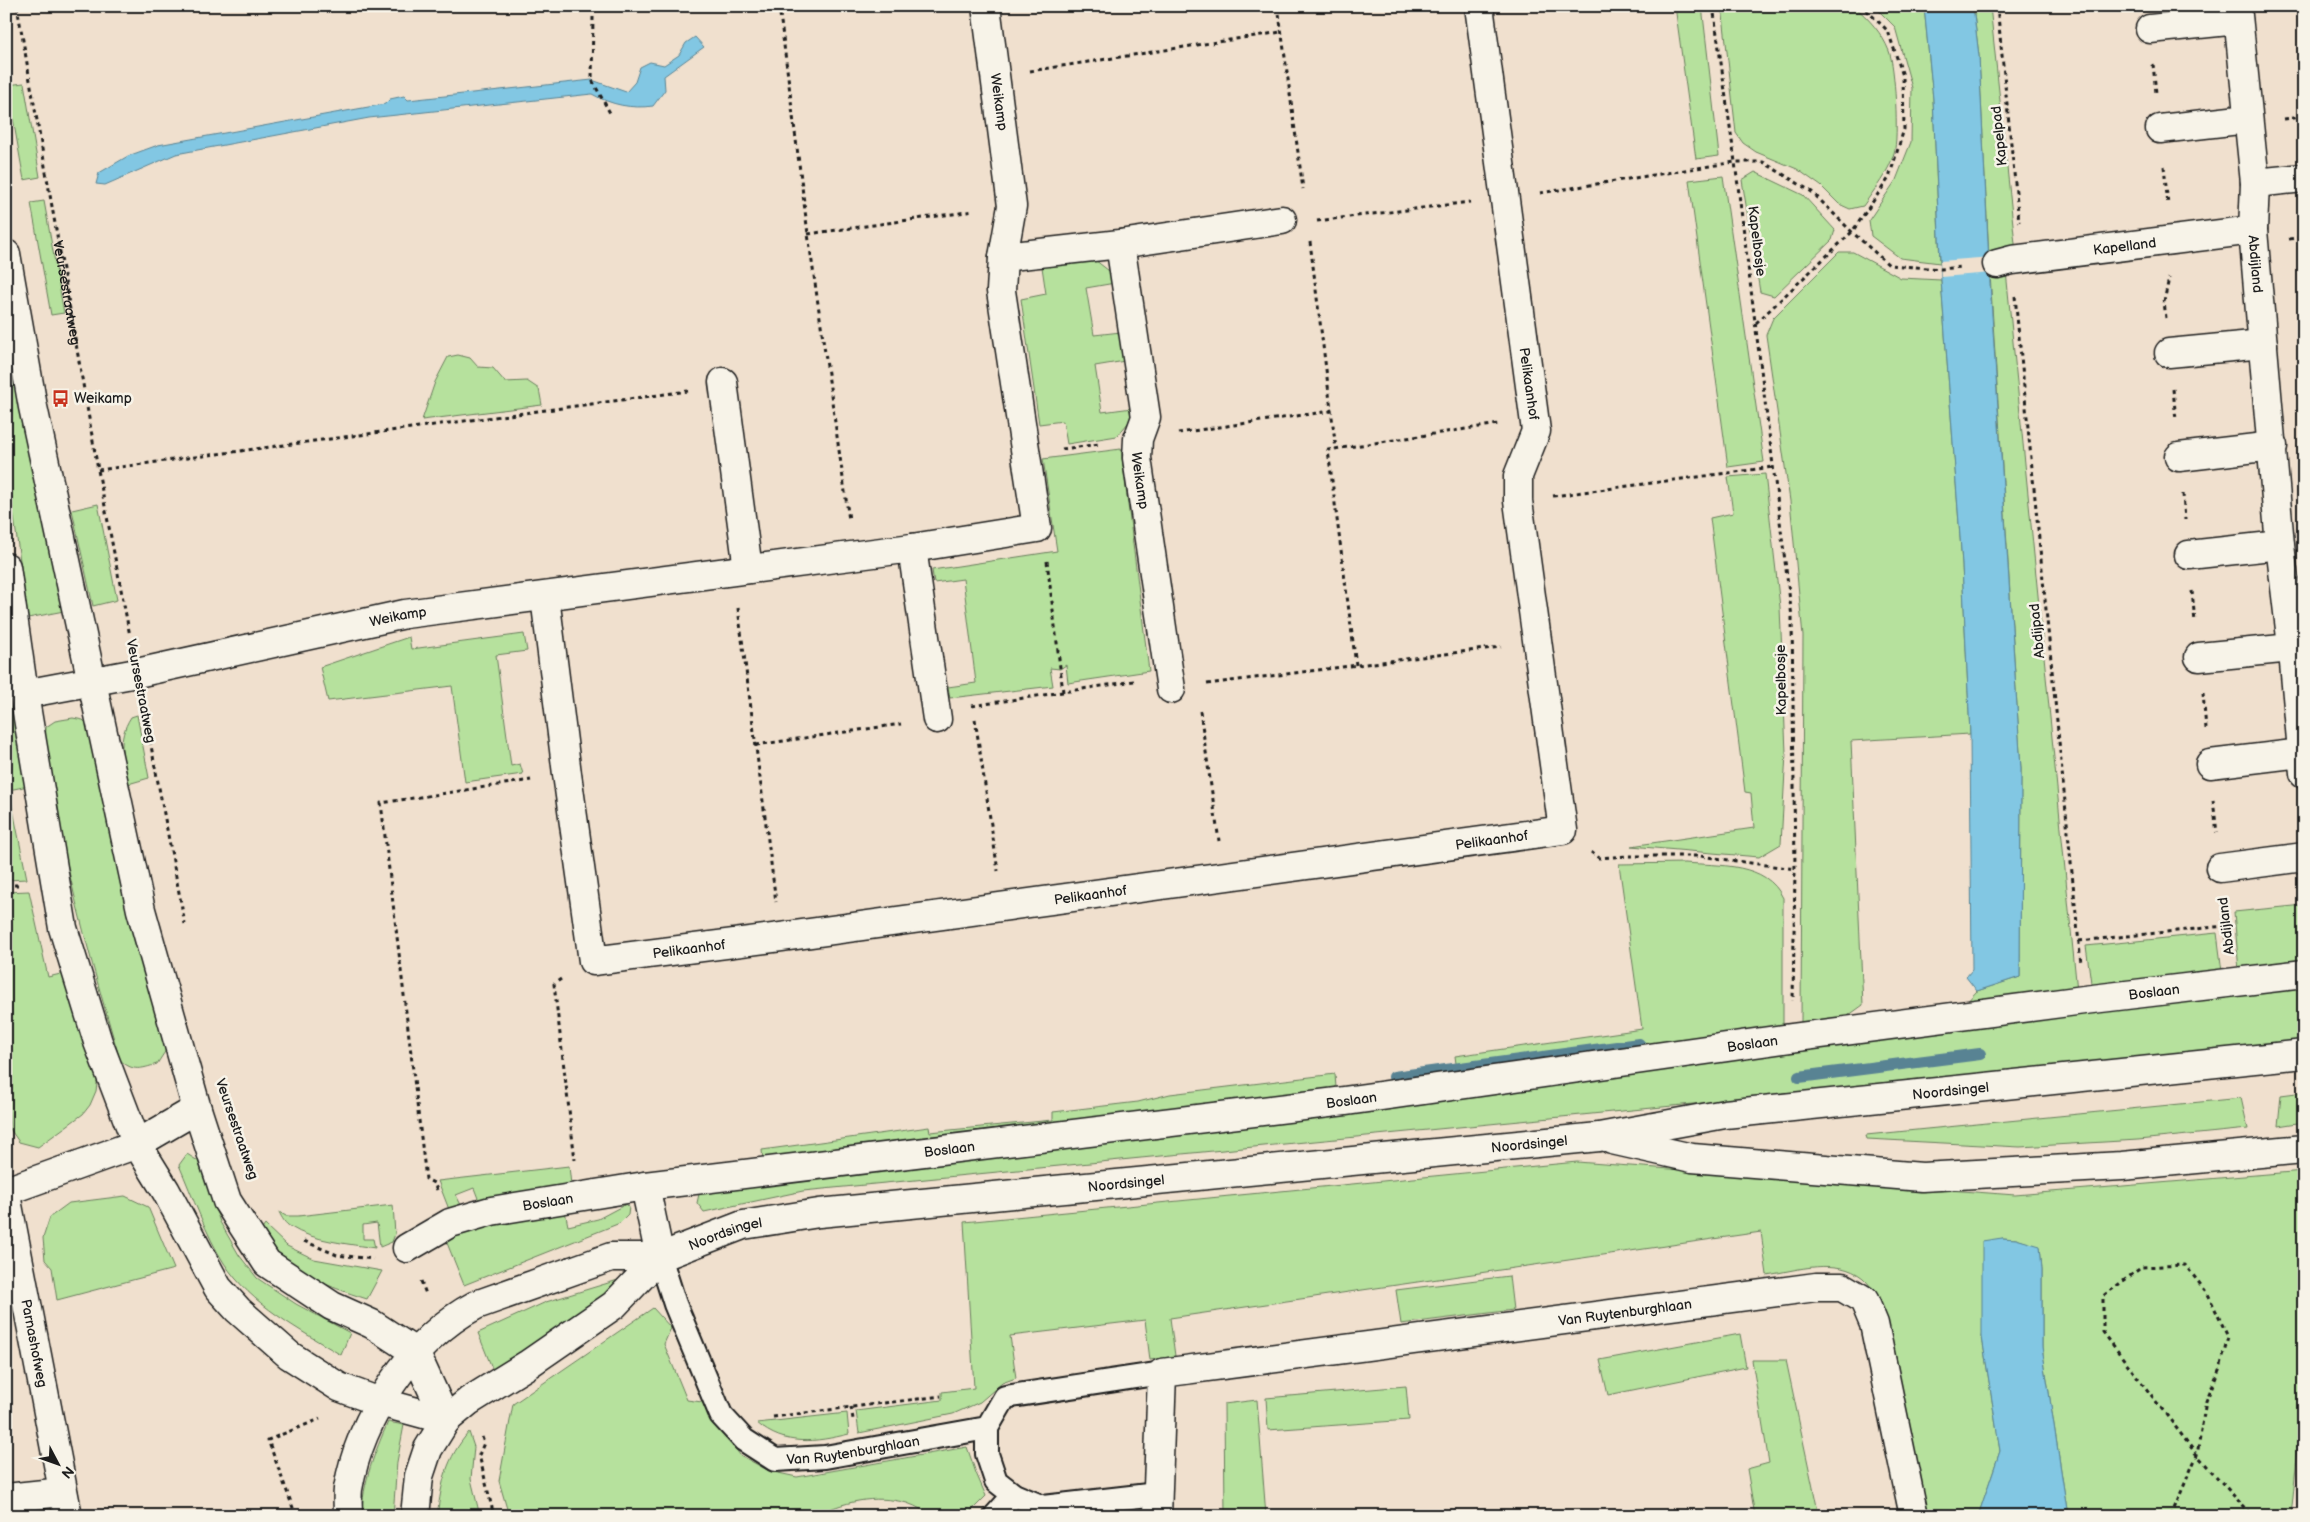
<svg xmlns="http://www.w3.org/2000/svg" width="2310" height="1522" font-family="'Balsamiq Sans',sans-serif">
	<rect width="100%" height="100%" fill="#f0e0ce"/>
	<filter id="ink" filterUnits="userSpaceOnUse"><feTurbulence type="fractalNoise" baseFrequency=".02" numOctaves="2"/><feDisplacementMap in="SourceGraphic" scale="10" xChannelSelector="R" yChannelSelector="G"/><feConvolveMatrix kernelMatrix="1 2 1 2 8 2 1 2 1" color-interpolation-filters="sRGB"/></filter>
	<g filter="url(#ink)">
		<path fill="#b6e19d" stroke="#697e5c" d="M 1675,6 L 1702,6 L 1719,156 L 1696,159 Z
			M 1722,6 L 1854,6 C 1869,19 1882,33 1889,51 C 1895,66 1899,137 1894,153 C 1889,172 1874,190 1863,206 L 1850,209 L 1839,204 L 1821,186 L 1797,169 L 1756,152 L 1743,143 L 1736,133 Z
			M 1874,6 L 1924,6 L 1933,99 L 1940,263 L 1900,258 L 1871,236 L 1869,220 L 1896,180 L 1911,142 L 1912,88 L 1895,27 Z
			M 1973,6 L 1990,6 L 2016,253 L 1989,257 L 1979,56 Z
			M 24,83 L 40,177 L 24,180 L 7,85 Z
			M 1755,172 L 1803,195 L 1835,230 L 1832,240 L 1774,296 L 1760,292 L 1742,180 Z
			M 1723,176 L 1764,462 L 1728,467 L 1689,180 Z
			M 44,201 L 64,313 L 51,315 L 31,203 Z
			M 1839,252 L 1853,252 L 1901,278 L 1941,280 L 1962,564 L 1970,734 L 1851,741 L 1863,1005 L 1845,1018 L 1801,1024 L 1803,636 L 1790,501 L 1766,335 L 1773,318 Z
			M 1095,260 L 1113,274 L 1115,283 L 1086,288 L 1094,335 L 1121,332 L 1125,361 L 1095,366 L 1102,412 L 1132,408 L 1134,416 L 1117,436 L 1067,444 L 1063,421 L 1039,424 L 1021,299 L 1046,294 L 1042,267 Z
			M 2006,271 L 2077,991 L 1963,1006 L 1977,991 L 2020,977 L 2021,769 L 1990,274 Z
			M 458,355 L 470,358 L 478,367 L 493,368 L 505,382 L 527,381 L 539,389 L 542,405 L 422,420 L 435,382 L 448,357 Z
			M 14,357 L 69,610 L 28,618 L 6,460 L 6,359 Z
			M 1121,449 L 1149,671 L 1068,683 L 1066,665 L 1060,669 L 1050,668 L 1053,686 L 950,698 L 948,687 L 976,683 L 963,579 L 934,583 L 932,570 L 1057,551 L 1043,459 Z
			M 1765,474 L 1780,607 L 1786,753 L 1781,844 L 1759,857 L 1631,846 L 1754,828 L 1751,793 L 1745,792 L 1710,518 L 1733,513 L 1728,477 Z
			M 98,504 L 117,600 L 93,606 L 72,510 Z
			M 524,634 L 527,651 L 496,655 L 511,766 L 520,764 L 523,774 L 465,782 L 452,686 L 328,701 L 320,667 L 409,637 L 411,649 Z
			M 8,704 L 16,715 L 28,786 L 9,790 L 27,879 L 6,880 L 6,705 Z
			M 137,715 L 149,778 L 128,784 C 123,760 116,740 131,717 Z
			M 73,718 L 83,720 L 95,731 L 168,1047 L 157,1064 C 141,1069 133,1072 120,1060 C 95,975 70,890 55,802 C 51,778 43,752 46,727 L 55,721 Z
			M 1685,863 C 1720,866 1766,862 1783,898 L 1783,1027 L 1457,1071 L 1455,1056 L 1642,1029 L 1619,864 Z
			M 29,891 L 48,977 L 69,972 L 99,1069 L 96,1091 L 90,1105 L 83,1114 L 38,1147 L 19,1142 L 10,1129 L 6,1078 L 6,892 Z
			M 2304,905 L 2304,963 L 2239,971 L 2234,912 Z
			M 2217,933 L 2222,972 L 2092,990 L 2086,946 Z
			M 2304,985 L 2304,1043 C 1804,1094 1303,1142 803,1191 L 704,1212 L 697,1203 L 699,1194 L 724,1184 Z
			M 1335,1074 L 1336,1088 L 1176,1107 L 1057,1126 L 763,1161 L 762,1150 L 929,1127 L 930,1132 L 1053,1120 L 1053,1112 L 1138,1102 L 1170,1094 Z
			M 2304,1092 L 2304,1122 L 2278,1126 L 2281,1095 Z
			M 2241,1098 L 2248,1129 L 2138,1140 L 2020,1147 L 1867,1139 L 1866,1135 Z
			M 187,1154 L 198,1161 L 220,1222 L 239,1255 L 257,1278 L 296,1304 L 350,1333 L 341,1355 C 300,1330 251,1305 224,1263 C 207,1237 192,1195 179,1165 Z
			M 1577,1162 L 2015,1195 L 2304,1171 L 2304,1387 L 2291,1516 L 2068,1516 L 2042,1347 L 2042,1270 L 2040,1247 L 2016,1239 L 2002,1238 L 1982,1337 L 2000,1451 L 1978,1516 L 1927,1516 L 1878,1297 C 1873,1291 1869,1283 1863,1278 C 1837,1257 1797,1270 1767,1275 L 1761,1232 L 1170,1318 L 1175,1356 L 1150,1360 L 1145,1320 L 1010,1336 L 1016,1378 L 1002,1383 L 980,1402 L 953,1414 L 859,1433 L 856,1411 L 942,1400 L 942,1392 L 974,1388 L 964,1222 Z
			M 569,1166 L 571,1185 L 499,1196 L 479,1201 L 474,1188 L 456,1195 L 462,1207 L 450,1212 L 438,1181 Z
			M 125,1196 L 148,1207 L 174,1269 L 57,1300 L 52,1268 L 45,1260 L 43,1238 L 50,1217 L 69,1203 Z
			M 626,1204 L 629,1207 L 628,1215 L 620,1223 L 464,1285 L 445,1238 L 487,1223 L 565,1211 L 568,1226 L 598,1219 Z
			M 393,1205 L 395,1234 L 392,1242 L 380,1247 L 377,1223 L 363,1225 L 363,1239 L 373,1239 L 375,1248 C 350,1244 312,1241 291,1227 C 285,1224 282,1218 279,1212 L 286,1216 L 298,1216 Z
			M 265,1225 L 287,1246 L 314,1259 L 382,1271 L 367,1299 C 326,1286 283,1270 260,1232 Z
			M 1509,1276 L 1513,1310 L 1401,1324 L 1396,1290 Z
			M 618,1280 L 620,1285 L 494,1373 L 478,1333 L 546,1302 Z
			M 653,1308 L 671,1328 L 664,1344 L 687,1400 L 702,1402 L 740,1455 L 769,1471 L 797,1477 L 967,1447 L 976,1473 L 986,1496 L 966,1516 C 957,1516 944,1518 935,1516 C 926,1513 917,1506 907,1503 C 874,1494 843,1502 814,1516 L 509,1516 L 499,1481 L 513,1404 Z
			M 1740,1334 L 1746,1367 L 1608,1395 L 1600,1360 Z
			M 1752,1360 L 1786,1360 L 1819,1516 L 1755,1516 L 1747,1469 L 1769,1463 Z
			M 1406,1386 L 1409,1420 L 1268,1430 L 1266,1398 Z
			M 1257,1400 L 1266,1516 L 1225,1516 L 1224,1404 Z
			M 847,1413 L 849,1434 C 816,1442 785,1447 757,1423 Z
			M 388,1422 L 404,1425 L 397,1462 L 393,1516 L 362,1516 C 362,1483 375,1452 388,1422 Z
			M 469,1432 L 474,1447 L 471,1479 L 480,1516 L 437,1516 C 442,1481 446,1459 469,1432 Z"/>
		<path fill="#82c7e3" stroke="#598393" d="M 1924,6 L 1973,6 L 1979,56 L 1990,283 L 2021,769 L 2020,977 L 1977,991 L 1966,977 L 1972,970 L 1970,734 L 1962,564 L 1941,280 L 1933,99 Z
			M 695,37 L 704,47 L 664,76 L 665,90 L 653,106 C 632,109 611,105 592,94 L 369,118 L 176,154 L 105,185 L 96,184 L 99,173 L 128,156 L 158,145 L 385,104 L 390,99 L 404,96 L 408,100 L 592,80 L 626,92 L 635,82 L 640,67 L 650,62 L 664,65 L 679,55 L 686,43 Z
			M 2002,1238 L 2016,1239 L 2040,1246 L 2042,1269 L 2042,1347 L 2068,1516 L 1978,1516 L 2000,1451 L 1982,1337 L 1982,1241 Z"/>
		<path fill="#f0e0ce" d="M 1992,257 L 1992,273 L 1941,277 L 1940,261 Z"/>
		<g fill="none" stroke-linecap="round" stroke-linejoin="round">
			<path stroke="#598393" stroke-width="12" d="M 1394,1077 L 1639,1044
				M 1799,1077 L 1980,1054"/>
			<defs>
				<g id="lane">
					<path id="s2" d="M 660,1257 L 675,1304 L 721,1415 L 744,1440 L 775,1460 L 825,1457 L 987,1428 L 1005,1397 L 1162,1373"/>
					<path d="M 987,1428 L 987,1454 L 996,1481 L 1014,1495 L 1043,1507 L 1157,1494"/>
					<path d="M 995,1516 L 1014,1495"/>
				</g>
				<g id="street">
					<path id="s3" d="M 2237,6 L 2255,183 L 2253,230 L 2280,545 L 2294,663 L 2304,773"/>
					<path d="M 2150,29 L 2238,20"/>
					<path d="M 2160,129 L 2248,119"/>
					<path d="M 2255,183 L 2304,178"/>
					<path id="s4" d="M 1120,244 L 1146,417 L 1138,439 L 1137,458 L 1171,689"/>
					<path d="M 1003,257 L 1120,244 L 1282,220"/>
					<path id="s5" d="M 1997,264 L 2012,260 L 2253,230"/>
					<path d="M 2169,353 L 2263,344"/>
					<path d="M 723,382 L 748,569"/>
					<path d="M 2179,457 L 2273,446"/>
					<path d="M 912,548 L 937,719"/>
					<path d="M 2189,555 L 2280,545"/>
					<path id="s6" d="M 545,597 L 567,774 L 593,961 L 781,937 L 1563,830 L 1518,501 L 1518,476 L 1536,431 L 1479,6"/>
					<path d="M 2199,657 L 2292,648"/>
					<path id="s7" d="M 24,694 L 137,673 L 405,614 L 912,548 L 1037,528 L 1001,291 L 1003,257 L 1012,206 L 986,6"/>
					<path d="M 2210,764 L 2302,753"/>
					<path d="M 2220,868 L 2304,857"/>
					<path d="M 645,1186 L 660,1257"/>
					<path d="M 6,1191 L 137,1144 L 197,1109"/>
					<path id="s8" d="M 6,1195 L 68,1516"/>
					<path id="s9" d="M 407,1248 L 450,1223 L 491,1211 L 645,1186 L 1345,1101 L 1791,1038 L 2084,1000 L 2304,974"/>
					<path d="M 6,1498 L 63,1492"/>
					<path id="s10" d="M 1157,1516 L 1162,1373 L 1816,1287 L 1842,1287 L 1864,1300 L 1874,1324 L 1914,1516"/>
				</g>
				<g id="secondary">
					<path d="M 6,254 L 33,407 L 141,910 L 197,1109 L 227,1201 L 267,1263 L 332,1306 L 372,1324 L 415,1352 L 446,1420"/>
					<path d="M 6,567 L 24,694 L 63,928 L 98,1042 L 137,1144 L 166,1191 L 218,1288 L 238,1310 L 289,1355 L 339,1387 L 380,1402 L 446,1420"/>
					<path d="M 1612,1140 L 1692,1158 L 1922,1177 L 2122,1166 L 2304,1149"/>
					<path id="s11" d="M 348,1516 C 348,1507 347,1497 348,1489 C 360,1418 411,1339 476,1305 L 611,1257 L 660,1257 L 743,1225 L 819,1213 L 1599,1137 L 1725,1114 L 2304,1054"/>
					<path d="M 415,1516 L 419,1476 L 428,1449 L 446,1420 L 469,1401 L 527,1365 L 614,1305 L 660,1257"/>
				</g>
			</defs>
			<use href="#lane" stroke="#1c1c1c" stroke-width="26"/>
			<use href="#street" stroke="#1c1c1c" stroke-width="31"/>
			<use href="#secondary" stroke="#1c1c1c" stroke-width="31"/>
			<g stroke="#1c1c1c" stroke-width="3" stroke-dasharray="4 4" stroke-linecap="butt">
				<path id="s1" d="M 17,6 L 98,470 L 130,636"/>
				<path d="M 779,6 L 808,234 L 849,520"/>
				<path d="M 1278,6 L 1303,189"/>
				<path d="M 1713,6 L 1735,162 L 1792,617 L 1795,869 L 1793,1001"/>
				<path d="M 1997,6 L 2019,222"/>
				<path d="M 593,17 L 592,80 L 610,113"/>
				<path d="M 2153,64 L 2156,93"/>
				<path d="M 1030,71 L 1281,32"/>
				<path d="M 2284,119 L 2304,117"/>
				<path d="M 2164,166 L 2168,205"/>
				<path d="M 1540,193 L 1735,162 L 1763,162 L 1812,192 L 1852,232 L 1889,265 L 1941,269 L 1962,267"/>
				<path d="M 1317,221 L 1470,202"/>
				<path d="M 808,234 L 974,211"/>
				<path d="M 2289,239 L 2304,237"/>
				<path d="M 1310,242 L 1336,449"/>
				<path d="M 2015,296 L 2081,964"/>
				<path d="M 2166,318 L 2164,302 L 2169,278"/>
				<path d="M 1756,323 L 1852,232 L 1889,178 L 1904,129 L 1903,76 L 1888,31 L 1862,6"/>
				<path d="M 2173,389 L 2176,420"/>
				<path d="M 1178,433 L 1331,411"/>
				<path d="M 1062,449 L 1100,444"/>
				<path d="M 98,470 L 688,391"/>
				<path d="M 2183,494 L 2185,520"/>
				<path d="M 1553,496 L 1773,467"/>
				<path d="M 1047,561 L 1063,692"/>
				<path d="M 2192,591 L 2195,622"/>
				<path d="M 738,608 L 776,902"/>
				<path d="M 1356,665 L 1328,450 L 1499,424"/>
				<path d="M 1207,684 L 1501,647"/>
				<path d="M 2203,693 L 2206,729"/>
				<path d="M 972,706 L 1134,681"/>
				<path d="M 144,709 L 185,924"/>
				<path d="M 1200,711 L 1219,841"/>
				<path d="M 975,719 L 998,871"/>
				<path d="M 756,745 L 901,724"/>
				<path d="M 2213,800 L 2217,833"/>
				<path d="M 1591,852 L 1599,858 L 1627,856 L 1700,856 L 1795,869"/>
				<path d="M 6,885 L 20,885"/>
				<path d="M 2223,904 L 2228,948"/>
				<path d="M 2079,941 L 2225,926"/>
				<path d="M 561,979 L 554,984 L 575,1160"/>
				<path d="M 437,1190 L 434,1183 L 426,1179 L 381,803 L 531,780"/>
				<path d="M 304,1241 L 337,1255 L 373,1259"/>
				<path d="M 421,1281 L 426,1294"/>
				<path d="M 851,1407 L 853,1419"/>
				<path d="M 773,1417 L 941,1396"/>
				<path d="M 482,1437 L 484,1443 L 479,1455 L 494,1516"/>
				<path d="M 296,1516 L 268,1440 L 320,1419"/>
				<path d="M 2171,1516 L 2197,1455 L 2206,1401 L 2221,1365 L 2228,1337 L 2208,1294 L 2185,1265 L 2142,1267 L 2103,1296 L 2103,1332 L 2197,1455 L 2252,1516"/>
			</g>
			<use href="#lane" stroke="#f7f3e8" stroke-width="22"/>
			<use href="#street" stroke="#f7f3e8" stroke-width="28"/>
			<use href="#secondary" stroke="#f7f3e8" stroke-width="28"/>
		</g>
	</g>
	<defs>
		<symbol id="bus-bare" viewBox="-9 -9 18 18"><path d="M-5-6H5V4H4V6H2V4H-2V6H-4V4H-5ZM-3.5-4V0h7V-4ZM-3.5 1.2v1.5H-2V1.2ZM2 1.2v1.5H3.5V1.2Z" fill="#c8321e" stroke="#f7f3e8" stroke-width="2.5" paint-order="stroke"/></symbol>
	</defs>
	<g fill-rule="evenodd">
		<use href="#bus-bare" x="48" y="386" width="25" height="25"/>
	</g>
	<g text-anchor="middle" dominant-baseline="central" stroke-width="5" stroke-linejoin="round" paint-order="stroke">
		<g font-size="14" fill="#1c1c1c" stroke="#f7f3e8">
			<text transform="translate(999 102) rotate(82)">Weikamp</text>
			<text transform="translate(1999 136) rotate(-96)">Kapelpad</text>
			<text transform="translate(1757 241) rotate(83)">Kapelbosje</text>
			<text stroke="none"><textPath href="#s5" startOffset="129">Kapelland</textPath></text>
			<text stroke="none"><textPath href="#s3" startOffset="259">Abdijland</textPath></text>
			<text stroke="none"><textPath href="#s1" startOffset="291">Veursestraatweg</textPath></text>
			<text transform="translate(1529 384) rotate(82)">Pelikaanhof</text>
			<text stroke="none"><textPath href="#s4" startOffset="240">Weikamp</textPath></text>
			<text stroke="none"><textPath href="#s7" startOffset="382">Weikamp</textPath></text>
			<text transform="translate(2037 631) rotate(-96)">Abdijpad</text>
			<text transform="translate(1781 680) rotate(-91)">Kapelbosje</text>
			<text transform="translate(141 691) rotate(79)">Veursestraatweg</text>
			<text stroke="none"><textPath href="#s6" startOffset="1274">Pelikaanhof</textPath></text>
			<text stroke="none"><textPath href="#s6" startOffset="869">Pelikaanhof</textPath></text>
			<text transform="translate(2226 926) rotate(-97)">Abdijland</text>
			<text stroke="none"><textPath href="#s6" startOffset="464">Pelikaanhof</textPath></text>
			<text stroke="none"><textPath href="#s9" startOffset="1770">Boslaan</textPath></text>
			<text stroke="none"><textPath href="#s9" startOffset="1365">Boslaan</textPath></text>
			<text stroke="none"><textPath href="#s11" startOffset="1755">Noordsingel</textPath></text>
			<text stroke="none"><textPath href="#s9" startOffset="960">Boslaan</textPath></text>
			<text transform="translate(237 1129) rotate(71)">Veursestraatweg</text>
			<text stroke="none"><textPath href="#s11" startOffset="1330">Noordsingel</textPath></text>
			<text stroke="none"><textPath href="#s9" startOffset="555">Boslaan</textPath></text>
			<text stroke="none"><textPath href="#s11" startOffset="925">Noordsingel</textPath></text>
			<text stroke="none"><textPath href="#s9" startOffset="150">Boslaan</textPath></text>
			<text stroke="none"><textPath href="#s11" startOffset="520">Noordsingel</textPath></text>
			<text stroke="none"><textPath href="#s10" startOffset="610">Van Ruytenburghlaan</textPath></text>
			<text stroke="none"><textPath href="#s8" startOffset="151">Parnashofweg</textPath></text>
			<text stroke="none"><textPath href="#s2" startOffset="319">Van Ruytenburghlaan</textPath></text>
		</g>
		<g font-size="14" fill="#1c1c1c" stroke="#f7f3e8" text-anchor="start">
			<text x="74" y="398">Weikamp</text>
		</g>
	</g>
	<rect width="2310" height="1522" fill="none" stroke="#f7f3e8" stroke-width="25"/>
	<rect x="12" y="12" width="2285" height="1497" fill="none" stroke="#1c1c1c" stroke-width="2" filter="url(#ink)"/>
	<g transform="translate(58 1464) rotate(131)" stroke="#f7f3e8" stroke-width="4" paint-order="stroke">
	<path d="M0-4L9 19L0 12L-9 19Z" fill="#1c1c1c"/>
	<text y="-8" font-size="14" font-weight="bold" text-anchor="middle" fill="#1c1c1c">N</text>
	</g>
</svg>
